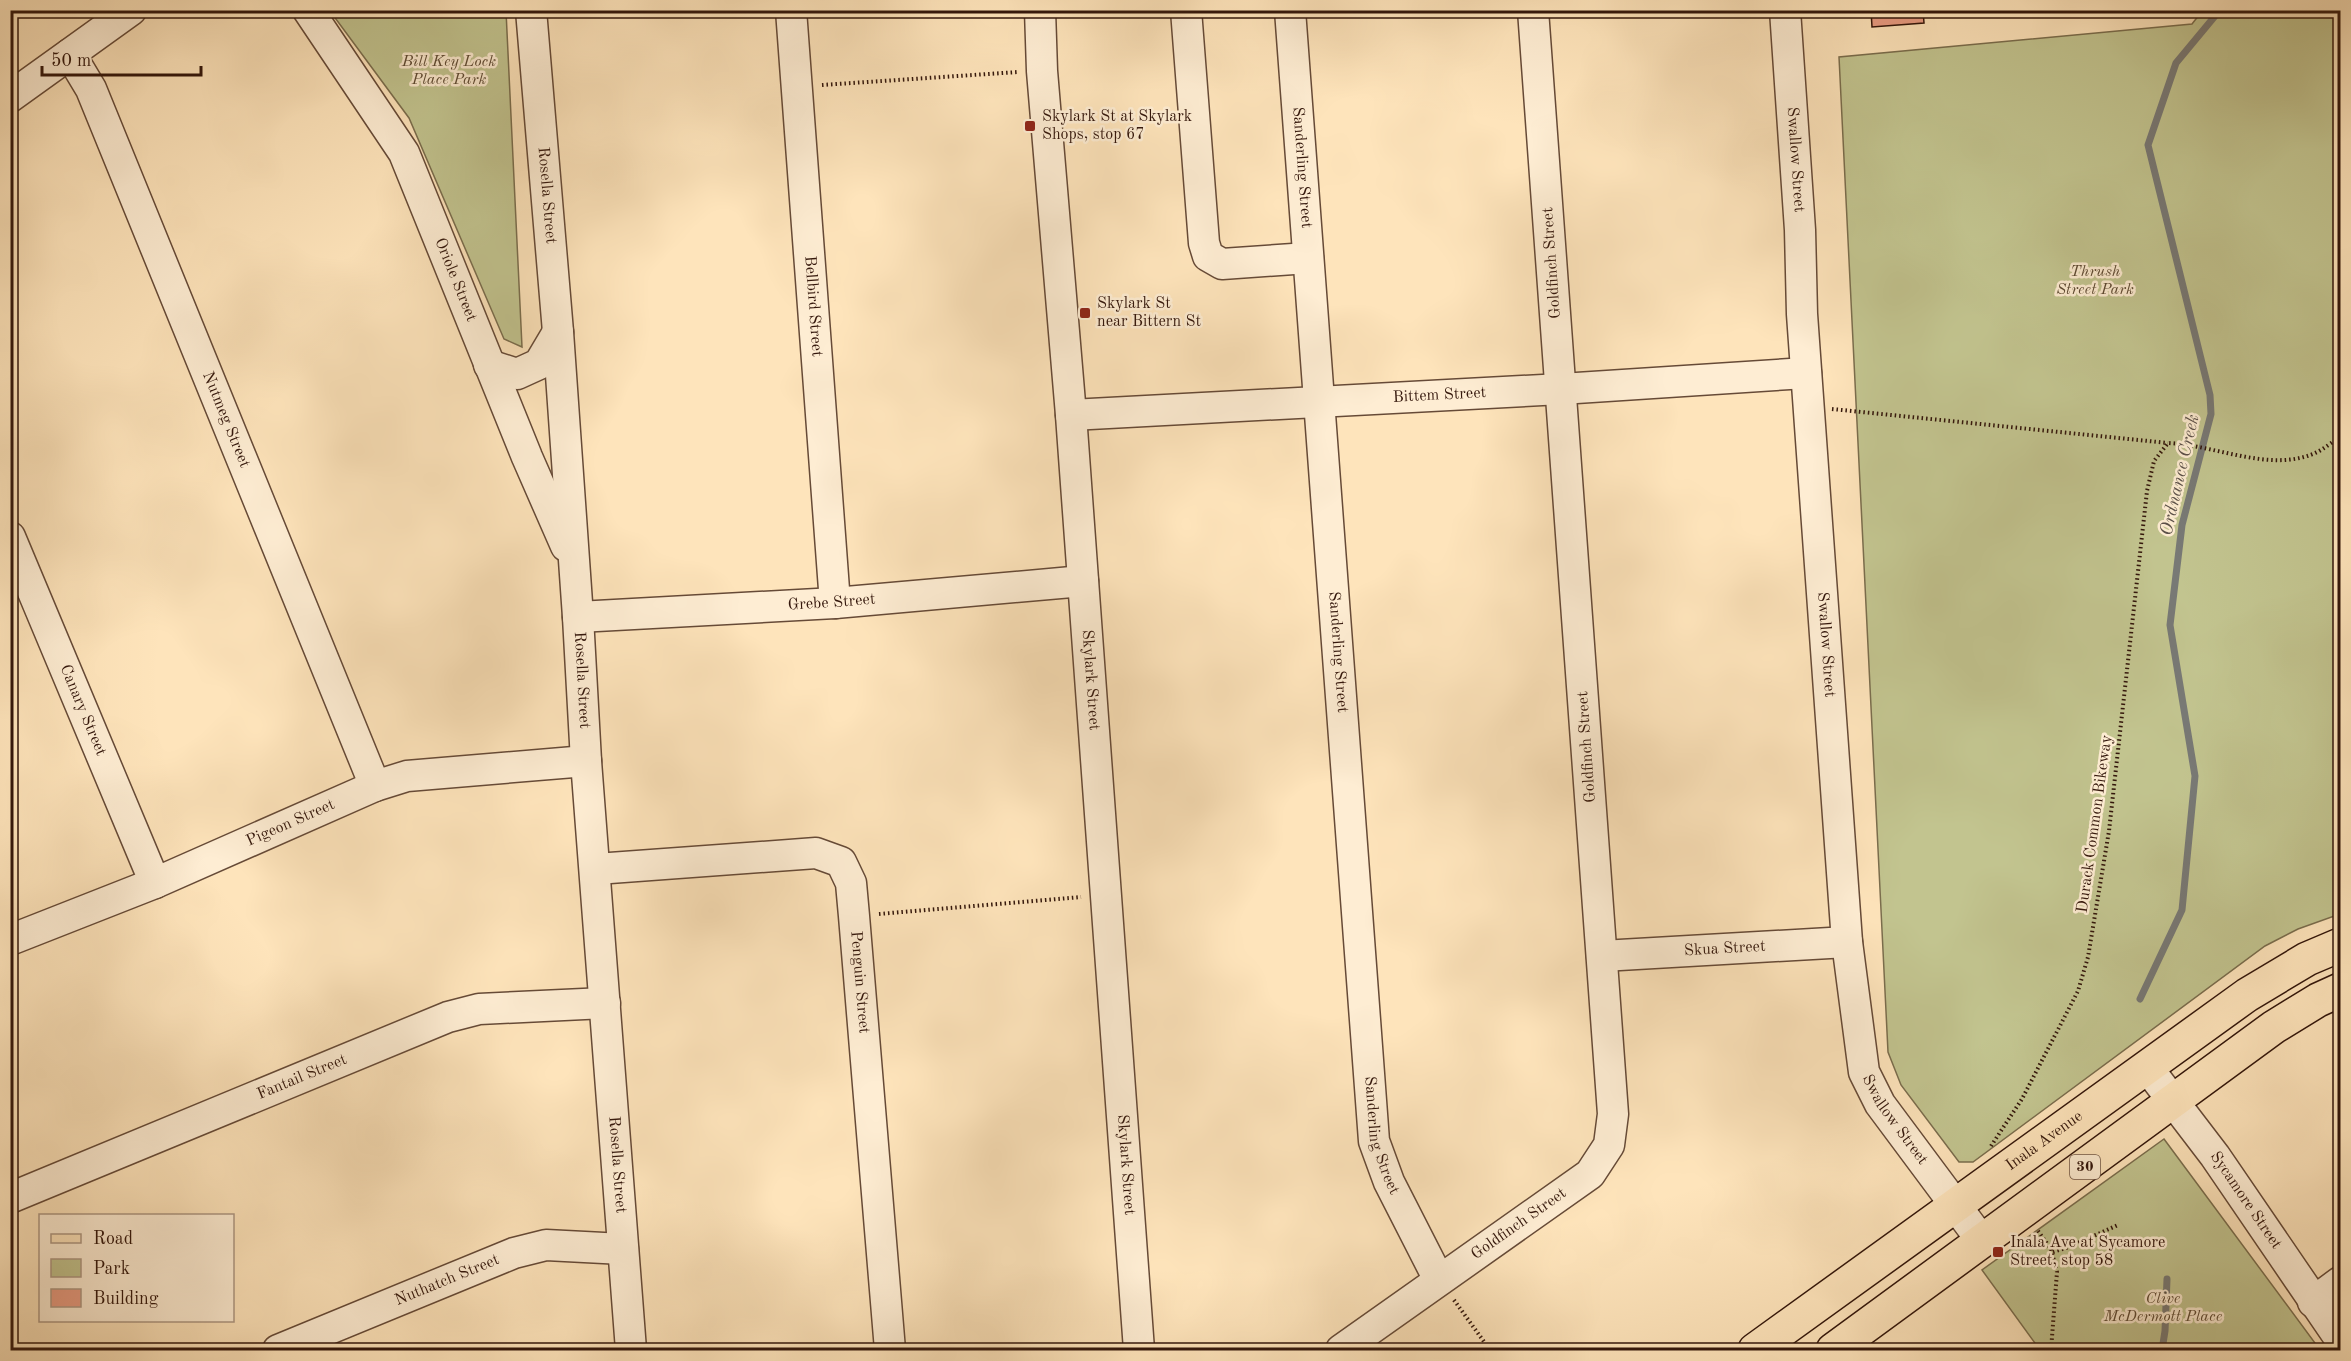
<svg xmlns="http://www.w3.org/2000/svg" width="2351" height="1361" font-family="'Old Standard TT',serif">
	<rect width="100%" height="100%" fill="#fee4bb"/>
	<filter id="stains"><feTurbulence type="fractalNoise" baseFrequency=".00333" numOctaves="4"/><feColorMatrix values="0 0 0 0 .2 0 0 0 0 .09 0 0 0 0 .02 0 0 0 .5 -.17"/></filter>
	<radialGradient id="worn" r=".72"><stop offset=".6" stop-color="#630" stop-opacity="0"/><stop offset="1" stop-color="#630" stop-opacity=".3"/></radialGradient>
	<path fill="#c2c48f" stroke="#7a6d4d" stroke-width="1.5" d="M 2203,10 L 2340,11 L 2340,914 L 2298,929 L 2265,946 L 1973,1162 L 1959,1162 L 1901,1085 L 1888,1052 L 1839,57 L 2192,24 Z
		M 330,11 L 506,11 L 522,347 L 504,339 L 409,118 Z
		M 2164,1139 L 2315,1343 L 2305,1350 L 2040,1350 L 1982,1270 Z"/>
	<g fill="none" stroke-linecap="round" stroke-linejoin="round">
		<path stroke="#787975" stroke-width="7" d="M 2140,999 L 2182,910 L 2195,776 L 2170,625 L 2182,525 L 2211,414 L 2210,395 L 2148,145 L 2176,63 L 2220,10
			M 2162,1350 L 2165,1331 L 2167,1279"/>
	</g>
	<path fill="#e99c83" stroke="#33160b" stroke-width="1.5" d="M 1871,10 L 1923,10 L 1924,23 L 1872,27 Z"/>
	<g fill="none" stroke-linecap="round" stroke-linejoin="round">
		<defs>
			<g id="minor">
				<path id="s1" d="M 308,10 L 404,153 L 527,457 L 566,546"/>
				<path id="s2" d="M 531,10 L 558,332 L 578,617 L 586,761 L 631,1350"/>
				<path id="s3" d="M 791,10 L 835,603"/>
				<path id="s4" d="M 1040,10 L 1042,71 L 1071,415 L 1139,1350"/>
				<path d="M 1186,10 L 1204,243 L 1208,256 L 1222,264 L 1308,258"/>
				<path id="s5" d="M 1290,10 L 1374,1141 L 1389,1182 L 1439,1280"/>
				<path id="s6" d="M 1785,10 L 1800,230 L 1802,314 L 1847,942 L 1864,1072 L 1880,1104 L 1982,1241"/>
				<path id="s7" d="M 70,54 L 91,89 L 375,786"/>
				<path d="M 10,97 L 131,10"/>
				<path d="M 489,365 L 517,374 L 539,364 L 558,332"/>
				<path id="s8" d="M 1071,415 L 1561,389 L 1806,373"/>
				<path id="s9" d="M 10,537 L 155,883"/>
				<path id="s10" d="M 578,617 L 835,603 L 1083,581"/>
				<path id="s11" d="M 596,869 L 816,853 L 841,862 L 851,883 L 854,916 L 890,1350"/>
				<path id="s12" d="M 10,940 L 155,883 L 375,786 L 407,776 L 586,761"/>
				<path id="s13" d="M 1602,956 L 1847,942"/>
				<path id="s14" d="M 2147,1067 L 2215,1156 L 2340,1339"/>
				<path id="s15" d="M 10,1198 L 448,1017 L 479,1009 L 605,1003"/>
				<path d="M 2313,1302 L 2340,1282"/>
				<path id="s16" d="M 278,1350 L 514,1253 L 546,1245 L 623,1249"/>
				<path id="s17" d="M 1341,1350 L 1590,1174 L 1609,1145 L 1613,1114 L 1533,10"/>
			</g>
			<g id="major">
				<path id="s18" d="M 1755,1350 L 2247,995 L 2307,959 L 2340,945"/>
				<path d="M 1833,1350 L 2274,1027 L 2318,1000 L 2340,990"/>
			</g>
		</defs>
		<use href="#minor" stroke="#664a37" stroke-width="33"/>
		<use href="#major" stroke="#33160b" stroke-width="36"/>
		<path stroke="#33160b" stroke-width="4" stroke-dasharray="1.5 3" stroke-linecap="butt" d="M 822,85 L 1018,72
			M 1832,409 L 2168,443
			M 879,914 L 1081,897
			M 1991,1146 L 2022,1099 L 2078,991 L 2088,957 L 2109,831 L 2147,491 L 2154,461 L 2168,443 C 2215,445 2268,472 2313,454 C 2323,450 2332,442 2340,437
			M 2038,1231 L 2051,1249 L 2057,1272 L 2051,1350
			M 2053,1252 L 2069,1247 L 2118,1225
			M 1454,1300 L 1490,1350"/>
		<use href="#minor" stroke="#feedd3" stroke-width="30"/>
		<use href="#major" stroke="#fee4bb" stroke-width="33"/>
	</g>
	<g fill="#8f2418" stroke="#feedd3" stroke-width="2">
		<rect x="1024" y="120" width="12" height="12" rx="3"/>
		<rect x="1079" y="307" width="12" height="12" rx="3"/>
		<rect x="1992" y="1246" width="12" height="12" rx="3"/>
	</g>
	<g text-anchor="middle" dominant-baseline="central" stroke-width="5" stroke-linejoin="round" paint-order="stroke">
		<rect fill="#feedd3" stroke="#705647" stroke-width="1.5" x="2070" y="1155" width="30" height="24" rx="4.5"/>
		<g font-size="15" font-weight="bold" fill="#33160b">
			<text x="2085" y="1167">30</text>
		</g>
		<g font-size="16" font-style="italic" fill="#5e4a33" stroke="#feedd3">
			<text x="449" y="62">Bill Key Lock<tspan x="449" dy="18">Place Park</tspan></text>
			<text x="2095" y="272">Thrush<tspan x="2095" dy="18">Street Park</tspan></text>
			<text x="2163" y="1299">Clive<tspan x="2163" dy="18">McDermott Place</tspan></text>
		</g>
		<g font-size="16" fill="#33160b" stroke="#feedd3" text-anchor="start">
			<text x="1042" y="117">Skylark St at Skylark<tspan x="1042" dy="18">Shops, stop 67</tspan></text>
			<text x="1097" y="304">Skylark St<tspan x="1097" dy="18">near Bittern St</tspan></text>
			<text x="2010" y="1243">Inala Ave at Sycamore<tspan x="2010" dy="18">Street, stop 58</tspan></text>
		</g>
		<g font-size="16" fill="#33160b" stroke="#feedd3">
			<text stroke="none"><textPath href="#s6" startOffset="150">Swallow Street</textPath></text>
			<text stroke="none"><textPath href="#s5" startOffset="158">Sanderling Street</textPath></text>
			<text stroke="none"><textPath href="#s2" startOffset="186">Rosella Street</textPath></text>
			<text transform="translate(1552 263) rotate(-94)">Goldfinch Street</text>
			<text stroke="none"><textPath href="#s1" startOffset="309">Oriole Street</textPath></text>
			<text stroke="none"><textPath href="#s3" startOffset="297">Bellbird Street</textPath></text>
			<text stroke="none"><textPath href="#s8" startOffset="369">Bittem Street</textPath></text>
			<text stroke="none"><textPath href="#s7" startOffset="398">Nutmeg Street</textPath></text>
			<text stroke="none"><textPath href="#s10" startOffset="254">Grebe Street</textPath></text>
			<text stroke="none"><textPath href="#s6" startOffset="636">Swallow Street</textPath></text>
			<text stroke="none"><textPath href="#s5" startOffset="644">Sanderling Street</textPath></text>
			<text stroke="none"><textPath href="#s2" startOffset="672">Rosella Street</textPath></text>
			<text stroke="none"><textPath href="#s4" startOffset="672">Skylark Street</textPath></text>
			<text stroke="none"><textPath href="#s9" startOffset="188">Canary Street</textPath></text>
			<text transform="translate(1587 747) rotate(-94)">Goldfinch Street</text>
			<text stroke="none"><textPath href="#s12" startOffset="304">Pigeon Street</textPath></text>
			<text transform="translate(2095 824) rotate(-82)">Durack Common Bikeway</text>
			<text stroke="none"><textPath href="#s13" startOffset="123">Skua Street</textPath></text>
			<text stroke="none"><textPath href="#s11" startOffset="370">Penguin Street</textPath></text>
			<text stroke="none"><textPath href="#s15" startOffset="316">Fantail Street</textPath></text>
			<text stroke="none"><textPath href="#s6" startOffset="1122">Swallow Street</textPath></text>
			<text stroke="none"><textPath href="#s5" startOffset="1130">Sanderling Street</textPath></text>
			<text stroke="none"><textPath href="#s18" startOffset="357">Inala Avenue</textPath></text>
			<text stroke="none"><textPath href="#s2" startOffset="1158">Rosella Street</textPath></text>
			<text stroke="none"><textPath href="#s4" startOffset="1158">Skylark Street</textPath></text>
			<text stroke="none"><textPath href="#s14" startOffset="166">Sycamore Street</textPath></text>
			<text stroke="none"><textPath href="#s17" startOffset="218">Goldfinch Street</textPath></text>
			<text stroke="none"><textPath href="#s16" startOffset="183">Nuthatch Street</textPath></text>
		</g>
		<g font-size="18" font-style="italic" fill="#5b5049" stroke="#feedd3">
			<text transform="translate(2180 475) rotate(-77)">Ordnance Creek</text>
		</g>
	</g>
	<rect width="2351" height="1361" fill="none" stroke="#fee4bb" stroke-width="36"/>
	<rect x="12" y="12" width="2327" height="1337" fill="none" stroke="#33160b" stroke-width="3"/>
	<rect x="18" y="18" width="2315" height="1325" fill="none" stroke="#33160b" stroke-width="1.5"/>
	<rect x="39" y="1214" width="195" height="108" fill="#feedd3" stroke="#ad9783" stroke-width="1.5"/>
	<rect x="51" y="1234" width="30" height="9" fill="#fee4bb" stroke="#ad9783" stroke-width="1.5"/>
	<text x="93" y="1244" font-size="18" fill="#33160b">Road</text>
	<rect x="51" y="1259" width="30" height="18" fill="#c2c48f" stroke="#ad9783" stroke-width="1.5"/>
	<text x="93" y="1274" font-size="18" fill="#33160b">Park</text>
	<rect x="51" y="1289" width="30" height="18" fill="#e99c83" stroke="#ad9783" stroke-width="1.5"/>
	<text x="93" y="1304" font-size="18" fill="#33160b">Building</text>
	<path d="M42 66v9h159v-9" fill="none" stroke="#33160b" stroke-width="3"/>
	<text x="51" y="66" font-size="18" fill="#33160b" stroke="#feedd3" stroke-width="4.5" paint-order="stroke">50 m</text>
	<rect width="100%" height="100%" filter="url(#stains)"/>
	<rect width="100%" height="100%" fill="url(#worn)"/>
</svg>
